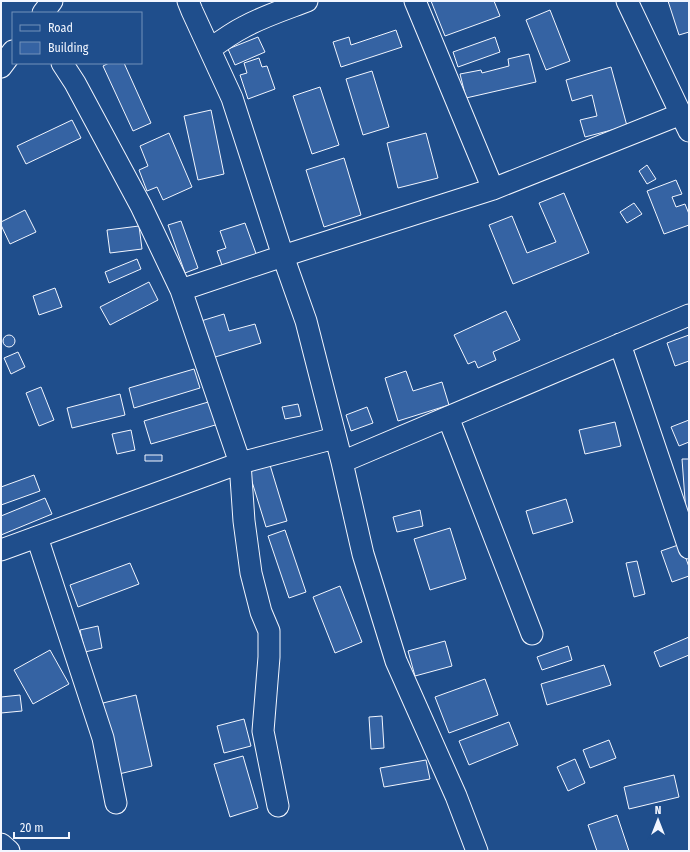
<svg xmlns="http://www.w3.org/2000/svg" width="690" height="852" font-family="'Fira Sans Condensed',sans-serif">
	<rect width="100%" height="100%" fill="#1f4e8c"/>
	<path fill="#3563a3" stroke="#f2f6ff" d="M 431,1 L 494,1 L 500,16 L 445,36 Z
		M 668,1 L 689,1 L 689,32 L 679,35 Z
		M 550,10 L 570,61 L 546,70 L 526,20 Z
		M 396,30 L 402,47 L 341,67 L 333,42 L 349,37 L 351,45 Z
		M 258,37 L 265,52 L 235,65 L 228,49 Z
		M 495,37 L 500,52 L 458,67 L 453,52 Z
		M 529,54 L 536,82 L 466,98 L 460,74 L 481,70 L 482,73 L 509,66 L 508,59 Z
		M 259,58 L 262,67 L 267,66 L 275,89 L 248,99 L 240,75 L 247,73 L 244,63 Z
		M 109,63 L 124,63 L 151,123 L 133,131 L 103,66 Z
		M 611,67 L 627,126 L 585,137 L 580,120 L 597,116 L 592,95 L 572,101 L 566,80 Z
		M 372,71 L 389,127 L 363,135 L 346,79 Z
		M 320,87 L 339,145 L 312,154 L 293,96 Z
		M 211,110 L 224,174 L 198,180 L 184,116 Z
		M 72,120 L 81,138 L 26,164 L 17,146 Z
		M 169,133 L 192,187 L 163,200 L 157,187 L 147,191 L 139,170 L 148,166 L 140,146 Z
		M 426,133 L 438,178 L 398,188 L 387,143 Z
		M 344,158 L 361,215 L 324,227 L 306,170 Z
		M 647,165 L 656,179 L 647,184 L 639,171 Z
		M 676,180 L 682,194 L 672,197 L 676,207 L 685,204 L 689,214 L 689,225 L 664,234 L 647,191 Z
		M 564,193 L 589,253 L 513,284 L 489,225 L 512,216 L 527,253 L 556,242 L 539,203 Z
		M 634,203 L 642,214 L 627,223 L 620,212 Z
		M 25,210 L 36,232 L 10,244 L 1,225 L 1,222 Z
		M 181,221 L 198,268 L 185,273 L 168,225 Z
		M 245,223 L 258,259 L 224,271 L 217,251 L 226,248 L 220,231 Z
		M 139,226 L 142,249 L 110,253 L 107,230 Z
		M 137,259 L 141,269 L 109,283 L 105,272 Z
		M 149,282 L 158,300 L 110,325 L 100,307 Z
		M 55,288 L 62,307 L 39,315 L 33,296 Z
		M 506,311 L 520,340 L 493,352 L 496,360 L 478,368 L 475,361 L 468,364 L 454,335 Z
		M 224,314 L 229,331 L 255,324 L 261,343 L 212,358 L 201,321 Z
		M3 341a6 6 0 1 1 12 0a6 6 0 1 1-12 0Z
		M 689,335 L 689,361 L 675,366 L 667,343 Z
		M 18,352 L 25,367 L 11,374 L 4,358 Z
		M 194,369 L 200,388 L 134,408 L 129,388 Z
		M 406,371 L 413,391 L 442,382 L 449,405 L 398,421 L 385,378 Z
		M 41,387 L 54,420 L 39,426 L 26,393 Z
		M 120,394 L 125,415 L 72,428 L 67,408 Z
		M 215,400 L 222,423 L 151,444 L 144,421 Z
		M 298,404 L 301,416 L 285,419 L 282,407 Z
		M 367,407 L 373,423 L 351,431 L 346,415 Z
		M 689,420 L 689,442 L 679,446 L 671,427 Z
		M 615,422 L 621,446 L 585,454 L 579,430 Z
		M 131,430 L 135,450 L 117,454 L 112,434 Z
		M 145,455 L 162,455 L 162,461 L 145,461 Z
		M 682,459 L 689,459 L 689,513 L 686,513 Z
		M 270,465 L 287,521 L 266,527 L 249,472 Z
		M 34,475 L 40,491 L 1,505 L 1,487 Z
		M 45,498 L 52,514 L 1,535 L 1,516 Z
		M 566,499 L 573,522 L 533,534 L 526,511 Z
		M 420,510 L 423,526 L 397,532 L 393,517 Z
		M 450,528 L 466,579 L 430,590 L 414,539 Z
		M 285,530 L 306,592 L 289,598 L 268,536 Z
		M 681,544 L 689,567 L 689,576 L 672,582 L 661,551 Z
		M 637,561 L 645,594 L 634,597 L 626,563 Z
		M 130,563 L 139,584 L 78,607 L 70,585 Z
		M 340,586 L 362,642 L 335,653 L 313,597 Z
		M 98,626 L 102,648 L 85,652 L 80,630 Z
		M 689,637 L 689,655 L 660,667 L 654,652 Z
		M 445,641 L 452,666 L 415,676 L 408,651 Z
		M 568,646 L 572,660 L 542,670 L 537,657 Z
		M 50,650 L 69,684 L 33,704 L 14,670 Z
		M 604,665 L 611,685 L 547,705 L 541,684 Z
		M 485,679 L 498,715 L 449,733 L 435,697 Z
		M 20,695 L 22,711 L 1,713 L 1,697 Z
		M 136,695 L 152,766 L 119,774 L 103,703 Z
		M 382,716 L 384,748 L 371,749 L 369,717 Z
		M 244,719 L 251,746 L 224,753 L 217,726 Z
		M 509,722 L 518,745 L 469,765 L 459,741 Z
		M 609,740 L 616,758 L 590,768 L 583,750 Z
		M 243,756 L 258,808 L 230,817 L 214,764 Z
		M 575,759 L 585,783 L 568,791 L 557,767 Z
		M 426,760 L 430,779 L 384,787 L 380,768 Z
		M 674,775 L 679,797 L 629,809 L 624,787 Z
		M 617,815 L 629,851 L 597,851 L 588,825 Z"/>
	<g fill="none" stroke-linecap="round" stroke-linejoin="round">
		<defs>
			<path id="minor" d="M 188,1 L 192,11 L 232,98 L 283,256 L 306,321 L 342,462 L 689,315
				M 415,1 L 493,189
				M 627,1 L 689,131
				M 43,13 L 52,1
				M 210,49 C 221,41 232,33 244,27 C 264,16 286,9 307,1
				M 62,63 L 75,83 L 141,206 L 181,290 L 240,463 L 244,521 L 251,573 L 261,612 L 269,631 L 269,657 L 263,731 L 278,806
				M 1,67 L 13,51
				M 181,290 L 283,256 L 493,189 L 681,114
				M 620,344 L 689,548
				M 448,417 L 532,634
				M 342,462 L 363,554 L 396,661 L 456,796 L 477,851
				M 37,537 L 103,738 L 116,803
				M 1,550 L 240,463 L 335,438
				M 1,844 L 9,851"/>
		</defs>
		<use href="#minor" stroke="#f2f6ff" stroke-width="23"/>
		<use href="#minor" stroke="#1f4e8c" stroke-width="21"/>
	</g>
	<rect width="690" height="852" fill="none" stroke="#f2f6ff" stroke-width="4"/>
	<rect x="12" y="12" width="130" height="52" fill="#1f4e8c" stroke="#7391ba"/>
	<rect x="20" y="25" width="20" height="6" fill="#1f4e8c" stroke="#7391ba"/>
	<text x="48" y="32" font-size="12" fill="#f2f6ff">Road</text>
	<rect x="20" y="42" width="20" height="12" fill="#3563a3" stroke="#7391ba"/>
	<text x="48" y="52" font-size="12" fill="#f2f6ff">Building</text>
	<g transform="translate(658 820)" stroke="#1f4e8c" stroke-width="3" paint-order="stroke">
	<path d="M0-3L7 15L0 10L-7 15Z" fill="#f2f6ff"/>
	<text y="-6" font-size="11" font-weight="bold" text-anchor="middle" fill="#f2f6ff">N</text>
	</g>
	<path d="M14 832v6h55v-6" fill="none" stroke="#f2f6ff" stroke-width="2"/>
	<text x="20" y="832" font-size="12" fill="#f2f6ff" stroke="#1f4e8c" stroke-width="3" paint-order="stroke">20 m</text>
</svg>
